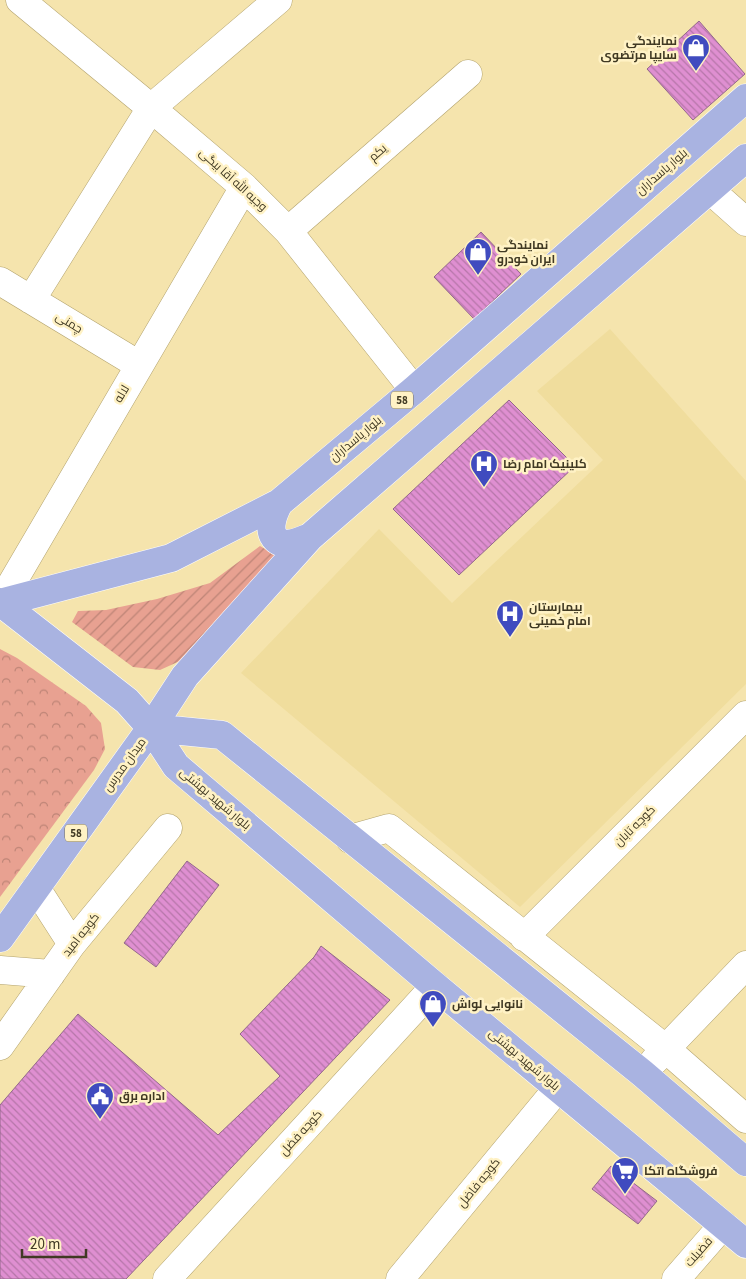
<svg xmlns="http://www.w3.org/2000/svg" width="746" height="1279" font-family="'Source Sans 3',Cairo,sans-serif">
	<defs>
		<pattern id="park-crowns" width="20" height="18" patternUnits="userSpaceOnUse" patternTransform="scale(1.25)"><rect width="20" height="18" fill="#e8a191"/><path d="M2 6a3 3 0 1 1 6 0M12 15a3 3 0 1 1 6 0" fill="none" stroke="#bd8476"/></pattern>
		<pattern id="garden-furrows" width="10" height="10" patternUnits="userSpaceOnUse" patternTransform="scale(1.25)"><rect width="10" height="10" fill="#e8a191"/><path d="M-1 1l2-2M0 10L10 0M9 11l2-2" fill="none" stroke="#bd8476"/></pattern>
		<pattern id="building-back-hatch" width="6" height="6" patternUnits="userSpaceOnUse" patternTransform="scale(1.25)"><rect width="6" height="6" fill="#df8fd1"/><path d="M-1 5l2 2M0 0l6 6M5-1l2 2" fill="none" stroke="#b676a9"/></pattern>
	</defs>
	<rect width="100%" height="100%" fill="#f5e4ad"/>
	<path fill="#f0dd9d" d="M 610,329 L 746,481 L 746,684 L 520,907 L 241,673 L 379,529 L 452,603 L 603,460 L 537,391 Z"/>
	<path fill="url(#park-crowns)" d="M 0,649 L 17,658 L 86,706 L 101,723 L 105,749 L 94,770 L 0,897 Z"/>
	<path fill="url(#garden-furrows)" d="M 260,546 L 275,555 L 182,660 L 160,670 L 133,667 L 72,622 L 78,611 L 106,610 L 157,599 L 210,583 Z"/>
	<path fill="url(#building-back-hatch)" stroke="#93688b" d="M 699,21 L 745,74 L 693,120 L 647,69 Z
		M 481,232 L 521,274 L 474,319 L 434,277 Z
		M 509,400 L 575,466 L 459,575 L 393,509 Z
		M 187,861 L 219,885 L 156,967 L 124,943 Z
		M 321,946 L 390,1000 L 126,1279 L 0,1279 L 0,1105 L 78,1014 L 218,1135 L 280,1076 L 240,1034 L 314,957 Z
		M 611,1166 L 657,1201 L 638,1224 L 592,1189 Z"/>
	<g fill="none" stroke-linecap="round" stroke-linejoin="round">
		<defs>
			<path id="minor" d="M 20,0 L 151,108 L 244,187 L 288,231 L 414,390
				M 710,190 L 746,222
				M 288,231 L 468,74
				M 0,281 L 139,365
				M 31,300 L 151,108 L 278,0
				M 1,602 L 244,187
				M 350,839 L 389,828 L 666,1049 L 746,1119
				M 36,888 L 72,944
				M 524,937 L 746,715
				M 0,970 L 51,974
				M 0,1046 L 72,944 L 168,828
				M 654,1061 L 746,965
				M 167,1279 L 435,986
				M 400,1279 L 558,1088
				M 676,1279 L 723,1225"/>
			<path id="major" d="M 279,503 C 273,514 264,536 282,543 C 291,546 302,540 310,537
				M 0,602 L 127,701 L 151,728 L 176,766 L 435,986 L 746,1244
				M 0,603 L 171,558 L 279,503 L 414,390 L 746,98
				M 151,728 L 222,735 L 642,1073 L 746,1162
				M 0,938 L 151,728 L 185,676 L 310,537 L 746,158"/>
		</defs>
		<use href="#minor" stroke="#b3a36e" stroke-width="29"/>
		<use href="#major" stroke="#fff" stroke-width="29"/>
		<use href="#minor" stroke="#fff" stroke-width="28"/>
		<use href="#major" stroke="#a9b3e1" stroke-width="28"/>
	</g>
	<defs>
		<symbol id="shop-pin" viewBox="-11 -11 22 30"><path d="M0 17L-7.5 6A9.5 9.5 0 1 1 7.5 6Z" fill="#404bbf" stroke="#fff2c5"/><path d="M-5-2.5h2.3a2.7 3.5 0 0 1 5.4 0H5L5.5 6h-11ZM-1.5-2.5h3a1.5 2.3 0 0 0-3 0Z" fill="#fff"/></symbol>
		<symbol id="hospital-pin" viewBox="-11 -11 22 30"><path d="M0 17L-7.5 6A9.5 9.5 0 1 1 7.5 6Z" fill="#404bbf" stroke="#fff2c5"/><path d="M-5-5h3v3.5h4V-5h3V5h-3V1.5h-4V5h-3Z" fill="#fff"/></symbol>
		<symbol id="civic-pin" viewBox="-11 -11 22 30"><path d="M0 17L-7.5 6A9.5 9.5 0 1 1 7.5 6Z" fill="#404bbf" stroke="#fff2c5"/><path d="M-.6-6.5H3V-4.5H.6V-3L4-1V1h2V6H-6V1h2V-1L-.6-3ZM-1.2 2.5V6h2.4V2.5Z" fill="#fff"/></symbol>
		<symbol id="supermarket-pin" viewBox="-11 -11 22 30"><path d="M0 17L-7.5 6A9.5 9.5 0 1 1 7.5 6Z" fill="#404bbf" stroke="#fff2c5"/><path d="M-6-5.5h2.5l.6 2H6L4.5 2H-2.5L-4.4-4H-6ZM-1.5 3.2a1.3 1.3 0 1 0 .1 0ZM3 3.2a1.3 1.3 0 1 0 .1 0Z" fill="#fff"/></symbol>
	</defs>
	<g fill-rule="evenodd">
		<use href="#shop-pin" x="680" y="32" width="32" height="43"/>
		<use href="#shop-pin" x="462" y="236" width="32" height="43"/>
		<use href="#hospital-pin" x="468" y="448" width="32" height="43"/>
		<use href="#hospital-pin" x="494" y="598" width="32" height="43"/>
		<use href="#shop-pin" x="417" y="988" width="32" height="43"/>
		<use href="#civic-pin" x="84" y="1080" width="32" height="43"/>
		<use href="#supermarket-pin" x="609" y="1155" width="32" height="43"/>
	</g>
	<g text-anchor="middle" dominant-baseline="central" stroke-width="5" stroke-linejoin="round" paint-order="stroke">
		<g fill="#fff2c5" stroke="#797054" stroke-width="1">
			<rect x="391" y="391.5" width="22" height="17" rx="4"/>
			<rect x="65" y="824.5" width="22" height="17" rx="4"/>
		</g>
		<g font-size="11" font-weight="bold" fill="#403923">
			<text x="402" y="400">58</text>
			<text x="76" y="833">58</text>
		</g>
		<g font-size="12" font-weight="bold" fill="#403923" stroke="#fff2c5" text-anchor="start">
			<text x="677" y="41" text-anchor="end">نمایندگی<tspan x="677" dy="14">سایپا مرتضوی</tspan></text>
			<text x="497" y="245">نمایندگی<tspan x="497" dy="14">ایران خودرو</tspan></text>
			<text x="503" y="464">کلینیک امام رضا</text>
			<text x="529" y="607">بیمارستان<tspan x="529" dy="14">امام خمینی</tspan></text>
			<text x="452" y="1004">نانوایی لواش</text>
			<text x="119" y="1096">اداره برق</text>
			<text x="644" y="1171">فروشگاه اتکا</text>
		</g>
		<g font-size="12" fill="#403923" stroke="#fff2c5">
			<text transform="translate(378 153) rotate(-41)">یکم</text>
			<text transform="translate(662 172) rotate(-41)">بلوار پاسداران</text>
			<text transform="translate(233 180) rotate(42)">وجیه الله آقا بیگی</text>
			<text transform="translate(69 323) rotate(31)">چمنی</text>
			<text transform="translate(122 394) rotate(-60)">لاله</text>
			<text transform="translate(356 439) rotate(-40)">بلوار پاسداران</text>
			<text transform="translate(125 765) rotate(-54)">میدان مدرس</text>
			<text transform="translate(215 799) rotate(40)">بلوار شهید بهشتی</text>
			<text transform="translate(635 826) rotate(-45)">کوچه تابان</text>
			<text transform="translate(81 935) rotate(-52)">کوچه امید</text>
			<text transform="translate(524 1060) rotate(40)">بلوار شهید بهشتی</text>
			<text transform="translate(301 1133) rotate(-48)">کوچه فضل</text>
			<text transform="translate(479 1183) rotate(-51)">کوچه فاضل</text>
			<text transform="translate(699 1252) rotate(-49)">فضیلت</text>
		</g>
	</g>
	<path d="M22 1249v8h64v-8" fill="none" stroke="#403923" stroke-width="2.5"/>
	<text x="30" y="1249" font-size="15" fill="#403923" stroke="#fff2c5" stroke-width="4" paint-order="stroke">20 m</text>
</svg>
